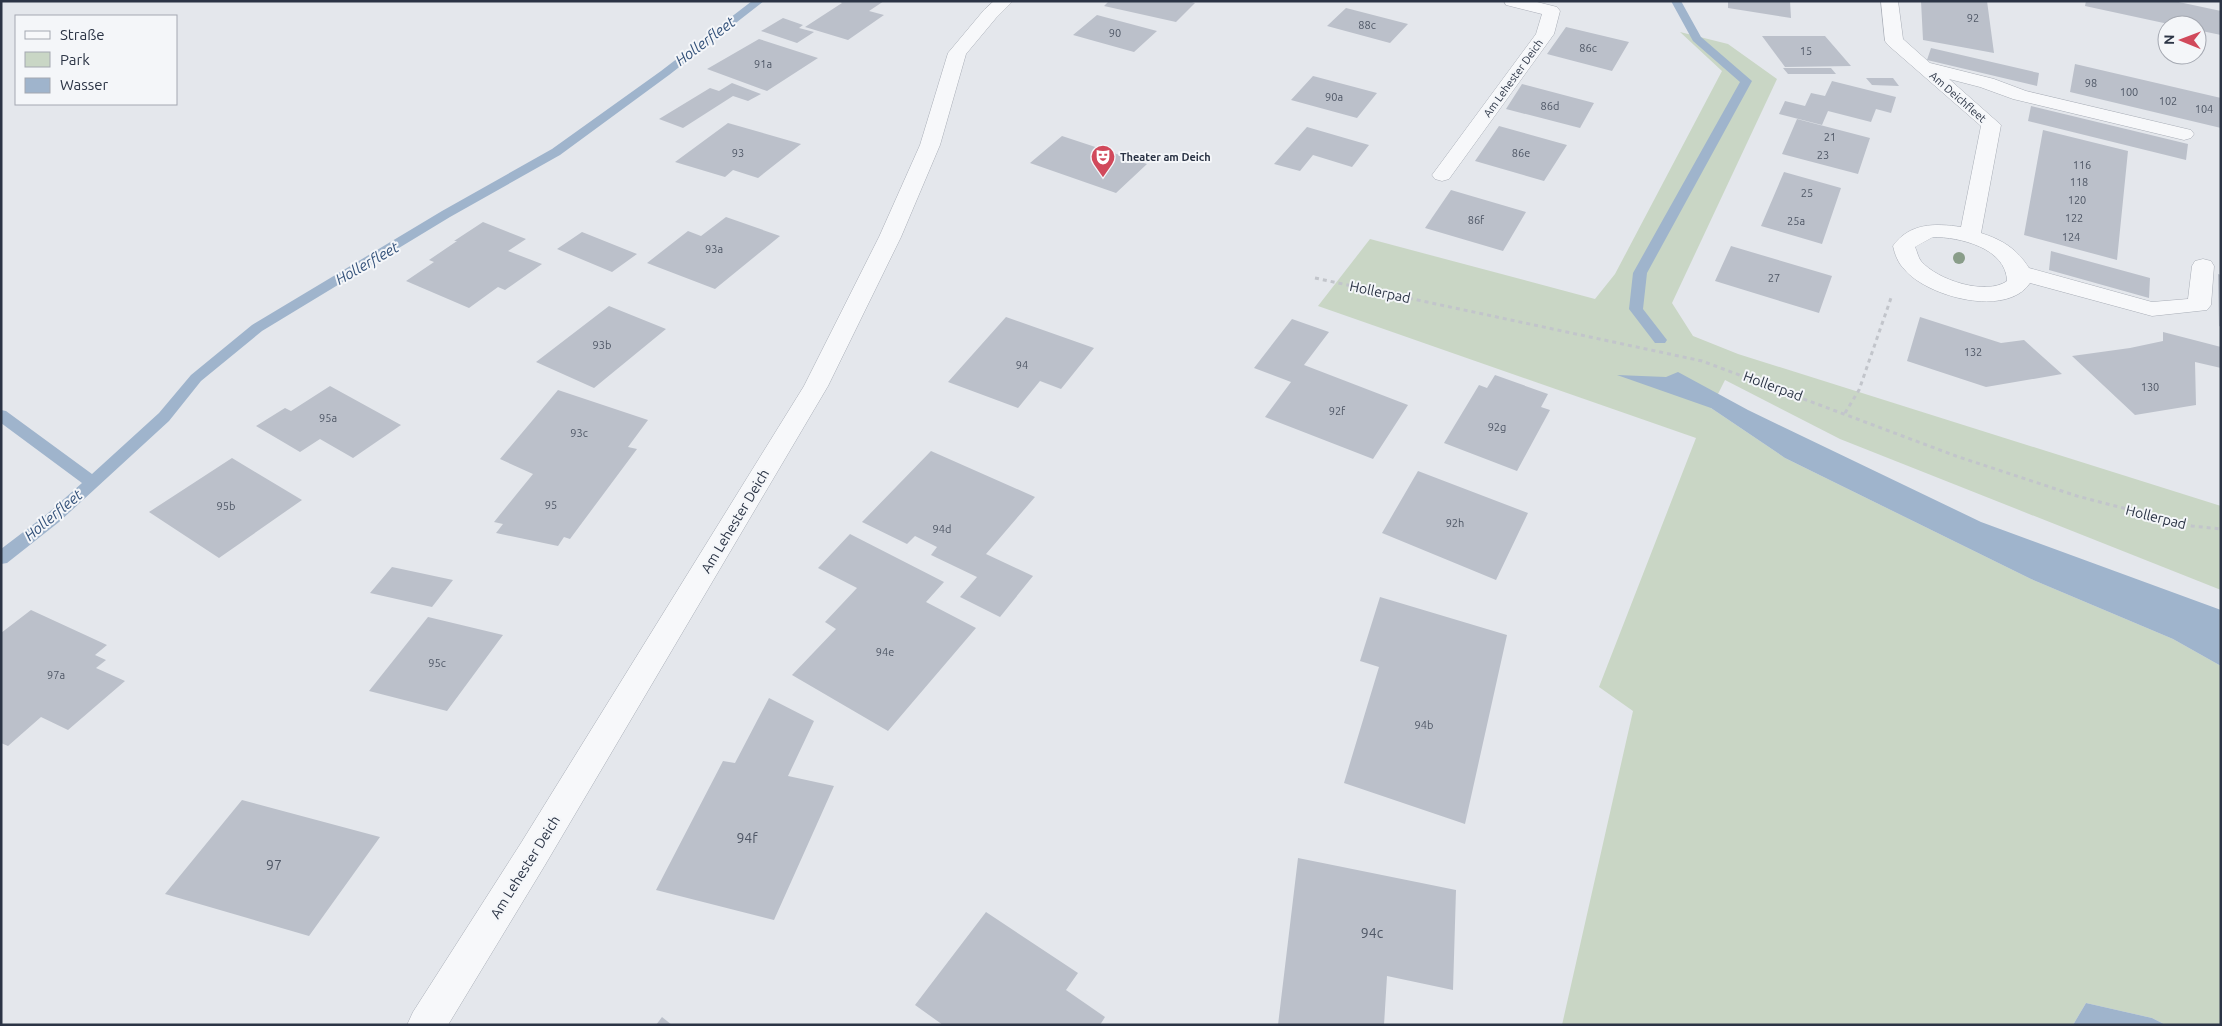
<svg xmlns="http://www.w3.org/2000/svg" width="2222" height="1026" font-family="Ubuntu,sans-serif">
	<rect width="100%" height="100%" fill="#e4e7ec"/>
	<path fill="#c9d6c5" d="M 1680,32 L 1728,44 L 1777,79 L 1672,303 L 1693,336 L 1738,354 L 2221,506 L 2221,590 L 1840,439 L 1725,380 L 1711,408 L 1785,458 L 2031,579 L 2173,639 L 2221,666 L 2221,1025 L 2166,1025 L 2152,1018 L 2086,1003 L 2073,1025 L 1562,1025 L 1633,711 L 1599,687 L 1696,438 L 1318,306 L 1370,239 L 1595,299 L 1615,274 L 1722,71 Z"/>
	<path fill="#9fb4cc" d="M 1678,372 L 1748,410 L 1981,522 L 2221,610 L 2221,666 L 2173,639 L 2031,579 L 1785,458 L 1711,408 L 1617,375 L 1666,377 Z
		M 2086,1003 L 2152,1018 L 2166,1025 L 2073,1025 Z"/>
	<g fill="none" stroke-linecap="round" stroke-linejoin="round">
		<path fill="#9fb4cc" fill-rule="evenodd" d="M 752,1 L 764,1 L 669,75 L 560,155 L 450,217 L 262,331 L 201,381 L 169,421 L 59,522 L 7,563 L 1,564 L 1,549 L 47,514 L 82,483 L 1,423 L 1,410 L 6,411 L 92,474 L 159,413 L 191,375 L 252,325 L 442,211 L 552,149 L 661,71 Z
			M 1671,1 L 1681,1 L 1701,37 L 1752,81 L 1647,273 L 1643,309 L 1667,340 L 1665,343 L 1655,343 L 1629,309 L 1633,273 L 1740,82 L 1693,41 Z"/>
	</g>
	<path fill="#bbc0ca" d="M 838,1 L 884,1 L 869,11 L 884,15 L 848,40 L 805,27 L 842,3 Z
		M 1109,1 L 1188,1 L 1195,3 L 1176,22 L 1104,6 Z
		M 1728,1 L 1790,1 L 1791,18 L 1728,8 Z
		M 1921,1 L 1987,1 L 1994,53 L 1923,40 Z
		M 2086,1 L 2174,1 L 2221,11 L 2221,35 L 2197,30 L 2197,25 L 2173,25 L 2085,6 Z
		M 1346,8 L 1408,24 L 1390,43 L 1327,26 Z
		M 1097,15 L 1157,31 L 1134,52 L 1073,35 Z
		M 783,18 L 803,25 L 799,28 L 814,32 L 797,43 L 761,31 Z
		M 1566,27 L 1629,42 L 1612,71 L 1547,54 Z
		M 1762,36 L 1825,36 L 1851,66 L 1785,67 Z
		M 759,39 L 818,58 L 767,91 L 707,69 Z
		M 1931,48 L 2039,73 L 2037,86 L 1927,60 Z
		M 2075,64 L 2221,98 L 2221,128 L 2070,92 Z
		M 1783,68 L 1831,68 L 1836,74 L 1788,74 Z
		M 1313,76 L 1377,93 L 1357,118 L 1291,100 Z
		M 1866,78 L 1893,78 L 1899,86 L 1872,85 Z
		M 1832,81 L 1896,97 L 1891,113 L 1876,109 L 1871,122 L 1828,111 L 1822,125 L 1779,114 L 1785,101 L 1805,106 L 1811,93 L 1825,96 Z
		M 732,83 L 761,94 L 748,101 L 733,96 L 683,128 L 659,119 L 710,88 L 719,91 Z
		M 1522,84 L 1594,103 L 1580,128 L 1506,109 Z
		M 2031,106 L 2188,144 L 2186,160 L 2028,121 Z
		M 1797,119 L 1870,138 L 1858,174 L 1782,154 Z
		M 728,123 L 801,144 L 758,178 L 733,170 L 725,177 L 675,162 Z
		M 1499,126 L 1567,145 L 1544,181 L 1475,161 Z
		M 1307,127 L 1369,145 L 1352,167 L 1313,155 L 1300,171 L 1274,164 Z
		M 2043,130 L 2128,151 L 2117,260 L 2024,235 Z
		M 1062,136 L 1147,164 L 1116,193 L 1030,163 Z
		M 1784,172 L 1841,188 L 1822,244 L 1761,226 Z
		M 1451,190 L 1526,212 L 1503,251 L 1425,228 Z
		M 726,217 L 780,236 L 715,289 L 647,263 L 688,231 L 701,236 Z
		M 483,222 L 526,239 L 508,251 L 542,264 L 505,290 L 498,287 L 469,308 L 406,281 L 434,262 L 429,260 L 457,241 L 454,241 Z
		M 582,232 L 637,254 L 612,272 L 557,249 Z
		M 1731,246 L 1832,276 L 1819,313 L 1715,281 Z
		M 2051,251 L 2150,278 L 2149,298 L 2049,270 Z
		M 2218,274 L 2221,275 L 2221,327 L 2219,326 Z
		M 609,306 L 666,329 L 594,388 L 536,362 Z
		M 1006,317 L 1094,348 L 1061,389 L 1040,381 L 1018,408 L 948,382 Z
		M 1920,317 L 2001,343 L 2024,340 L 2062,374 L 1986,387 L 1907,361 Z
		M 1292,319 L 1329,332 L 1304,365 L 1408,405 L 1373,459 L 1265,417 L 1291,382 L 1254,368 Z
		M 2163,332 L 2221,347 L 2221,368 L 2195,362 L 2196,405 L 2135,415 L 2072,356 L 2130,348 L 2163,341 Z
		M 1495,375 L 1548,394 L 1541,407 L 1550,410 L 1517,471 L 1444,443 L 1479,385 L 1487,388 Z
		M 330,386 L 401,425 L 353,458 L 320,439 L 300,452 L 256,426 L 285,408 L 291,411 Z
		M 558,390 L 648,420 L 628,447 L 637,449 L 570,539 L 564,537 L 558,546 L 496,533 L 503,524 L 494,522 L 533,474 L 500,459 Z
		M 931,451 L 1035,497 L 986,554 L 1033,576 L 1000,617 L 960,597 L 977,577 L 931,555 L 937,547 L 915,536 L 907,544 L 862,522 Z
		M 232,458 L 302,500 L 219,558 L 149,512 Z
		M 1418,471 L 1528,513 L 1496,580 L 1382,533 Z
		M 850,534 L 944,582 L 926,602 L 976,628 L 888,731 L 792,675 L 836,629 L 825,622 L 857,588 L 818,568 Z
		M 392,567 L 453,580 L 432,607 L 370,593 Z
		M 1380,597 L 1507,635 L 1465,824 L 1344,783 L 1379,667 L 1360,661 Z
		M 31,610 L 107,645 L 95,655 L 106,660 L 96,668 L 125,681 L 68,730 L 41,717 L 8,746 L 1,743 L 1,633 Z
		M 428,617 L 503,635 L 447,711 L 369,691 Z
		M 769,698 L 814,721 L 788,776 L 834,786 L 774,920 L 656,890 L 723,761 L 735,763 Z
		M 242,800 L 380,837 L 309,936 L 165,894 Z
		M 1298,858 L 1456,890 L 1453,990 L 1387,976 L 1384,1025 L 1278,1025 Z
		M 986,912 L 1078,973 L 1066,990 L 1105,1017 L 1100,1025 L 943,1025 L 915,1005 Z
		M 662,1017 L 672,1025 L 656,1025 Z"/>
	<g fill="none" stroke-linecap="round" stroke-linejoin="round">
		<defs>
			<path id="minor" d="M 994,1 L 1013,1 L 996,18 L 966,54 L 940,145 L 901,237 L 828,386 L 545,865 L 448,1025 L 407,1025 L 413,1012 L 521,843 L 804,386 L 879,237 L 920,145 L 948,53 L 984,10 Z
				M 1504,1 L 1533,1 L 1557,7 L 1560,11 L 1554,34 L 1449,179 L 1442,181 L 1435,179 L 1432,175 L 1435,171 L 1536,34 L 1542,14 L 1506,5 Z
				M 1881,1 L 1898,1 L 1903,39 L 1930,63 L 1994,79 L 2026,91 L 2191,130 L 2194,134 L 2191,138 L 2184,140 L 2013,99 L 1980,87 L 1949,79 L 2001,125 L 1981,233 C 2003,240 2017,249 2029,268 L 2152,302 L 2188,299 L 2192,266 L 2195,261 L 2203,259 L 2211,261 L 2214,266 L 2211,305 L 2207,310 L 2152,316 L 2030,283 C 2007,318 1928,297 1905,270 C 1898,263 1895,255 1893,246 C 1909,223 1935,223 1961,227 L 1981,126 L 1888,45 L 1885,41 ZM 1933,237 C 1960,237 2006,248 2007,281 C 1986,296 1937,280 1921,261 C 1918,257 1917,251 1915,247 Z"/>
		</defs>
		<use href="#minor" stroke="#a9aeb7" stroke-width="1"/>
		<path stroke="#c2c5cb" stroke-width="3" stroke-dasharray="4 4" stroke-linecap="butt" d="M 1315,278 L 1702,361 L 1956,456 L 2077,496 L 2192,526 L 2221,529
			M 1845,413 L 1859,390 L 1891,298"/>
		<use href="#minor" fill="#f7f8fa" fill-rule="evenodd"/>
	</g>
	<circle fill="#899d89" cx="1959" cy="258" r="6"/>
	<defs>
		<symbol id="theatre-pin" viewBox="-11 -11 22 30"><path d="M0 17L-7.5 6A9.5 9.5 0 1 1 7.5 6Z" fill="#d1495b" stroke="#f4f6f9"/><path d="M-5-5.5Q0-4 5-5.5V0Q5 5 0 6Q-5 5-5 0ZM-3.3-2.5H-1v1.5H-3.3ZM1-2.5H3.3v1.5H1ZM-2.8 1Q0 5.5 2.8 1Z" fill="#fff"/></symbol>
	</defs>
	<g fill-rule="evenodd">
		<use href="#theatre-pin" x="1089" y="143" width="28" height="38"/>
	</g>
	<g text-anchor="middle" dominant-baseline="central" stroke-width="4" stroke-linejoin="round" paint-order="stroke">
		<g font-size="11" fill="#4f5766">
			<text x="1973" y="18">92</text>
			<text x="1367" y="25">88c</text>
			<text x="1115" y="33">90</text>
			<text x="1588" y="48">86c</text>
			<text x="1806" y="51">15</text>
			<text x="763" y="64">91a</text>
			<text x="2091" y="83">98</text>
			<text x="2129" y="92">100</text>
			<text x="1334" y="97">90a</text>
			<text x="2168" y="101">102</text>
			<text x="1550" y="106">86d</text>
			<text x="2204" y="109">104</text>
			<text x="1830" y="137">21</text>
			<text x="738" y="153">93</text>
			<text x="1521" y="153">86e</text>
			<text x="1823" y="155">23</text>
			<text x="2082" y="165">116</text>
			<text x="2079" y="182">118</text>
			<text x="1807" y="193">25</text>
			<text x="2077" y="200">120</text>
			<text x="2074" y="218">122</text>
			<text x="1476" y="220">86f</text>
			<text x="1796" y="221">25a</text>
			<text x="2071" y="237">124</text>
			<text x="714" y="249">93a</text>
			<text x="1774" y="278">27</text>
			<text x="602" y="345">93b</text>
			<text x="1973" y="352">132</text>
			<text x="1022" y="365">94</text>
			<text x="2150" y="387">130</text>
			<text x="1337" y="411">92f</text>
			<text x="328" y="418">95a</text>
			<text x="1497" y="427">92g</text>
			<text x="579" y="433">93c</text>
			<text x="551" y="505">95</text>
			<text x="226" y="506">95b</text>
			<text x="1455" y="523">92h</text>
			<text x="942" y="529">94d</text>
			<text x="885" y="652">94e</text>
			<text x="437" y="663">95c</text>
			<text x="56" y="675">97a</text>
			<text x="1424" y="725">94b</text>
		</g>
		<g font-size="11" fill="#2b3445" stroke="#f4f6f9">
			<text transform="translate(1513 78) rotate(-54)">Am Lehester Deich</text>
			<text transform="translate(1958 97) rotate(41)">Am Deichfleet</text>
		</g>
		<g font-size="11" font-weight="bold" fill="#2b3445" stroke="#f4f6f9" text-anchor="start">
			<text x="1120" y="157">Theater am Deich</text>
		</g>
		<g font-size="14" fill="#2b3445" stroke="#f4f6f9">
			<text transform="translate(1380 292) rotate(12)">Hollerpad</text>
			<text transform="translate(1773 386) rotate(20)">Hollerpad</text>
			<text transform="translate(2156 517) rotate(14)">Hollerpad</text>
			<text transform="translate(735 521) rotate(-59)">Am Lehester Deich</text>
			<text transform="translate(525 867) rotate(-58)">Am Lehester Deich</text>
		</g>
		<g font-size="14" fill="#4f5766">
			<text x="747" y="838">94f</text>
			<text x="274" y="865">97</text>
			<text x="1372" y="933">94c</text>
		</g>
		<g font-size="15" font-style="italic" fill="#34527a" stroke="#f4f6f9">
			<text transform="translate(705 41) rotate(-37)">Hollerfleet</text>
			<text transform="translate(367 263) rotate(-30)">Hollerfleet</text>
			<text transform="translate(53 515) rotate(-40)">Hollerfleet</text>
		</g>
	</g>
	<rect width="2222" height="1026" fill="none" stroke="#2b3445" stroke-width="5"/>
	<rect x="15" y="15" width="162" height="90" fill="#f4f6f9" stroke="#a4a8b1"/>
	<rect x="25" y="31" width="25" height="8" fill="#f7f8fa" stroke="#a4a8b1"/>
	<text x="60" y="40" font-size="15" fill="#2b3445">Straße</text>
	<rect x="25" y="52" width="25" height="15" fill="#c9d6c5" stroke="#a4a8b1"/>
	<text x="60" y="65" font-size="15" fill="#2b3445">Park</text>
	<rect x="25" y="78" width="25" height="15" fill="#9fb4cc" stroke="#a4a8b1"/>
	<text x="60" y="90" font-size="15" fill="#2b3445">Wasser</text>
	<g transform="translate(2182 40) rotate(271)"><circle r="24" fill="#f4f6f9" stroke="#a4a8b1"/>
	<path d="M0-4L9 19L0 12L-9 19Z" fill="#d1495b"/>
	<text y="-8" font-size="14" font-weight="bold" text-anchor="middle" fill="#2b3445">N</text>
	</g>
</svg>
